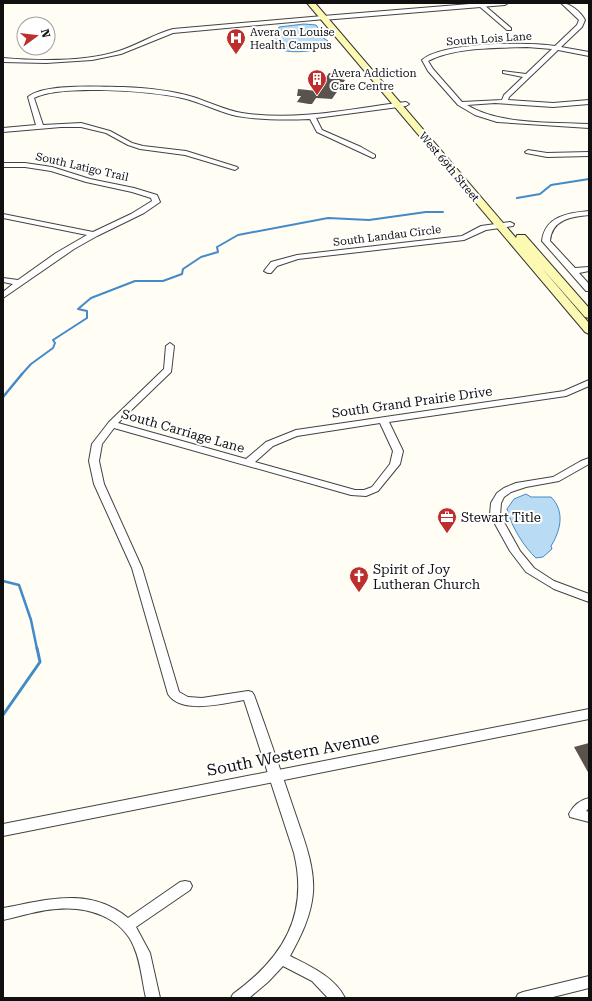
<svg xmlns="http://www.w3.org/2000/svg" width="592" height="1001" font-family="'Roboto Serif',serif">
	<rect width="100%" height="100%" fill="#fffdf4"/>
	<path fill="#badbf4" stroke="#438ac9" d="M 304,24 L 316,25 L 320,31 L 319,35 L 328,41 L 325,47 C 312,52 276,57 270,40 L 278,34 L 279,27 Z
		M 526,494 L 531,497 L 551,497 C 565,511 561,530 551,546 L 552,549 L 543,557 L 536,558 C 524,547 511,526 507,509 L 514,499 Z"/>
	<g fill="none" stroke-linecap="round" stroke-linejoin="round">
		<path stroke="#438ac9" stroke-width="2" d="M 517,198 L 540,194 L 551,185 L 589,179
			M 21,375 L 31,364 L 53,348 L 55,343 L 53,340 L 87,318 L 87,311 L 78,309 L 91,298 L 135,281 L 163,281 L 182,274 L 183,269 L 201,257 L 218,252 L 217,247 L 238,235 L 328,218 L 369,220 L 426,212 L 443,212"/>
		<path stroke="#438ac9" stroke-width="2.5" d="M 3,397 L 22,374
			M 3,581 L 19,585 L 31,620 L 37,649"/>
		<path stroke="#438ac9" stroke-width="3" d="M 3,715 L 40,662 L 37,648"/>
	</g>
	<path fill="#59524d" d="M 329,73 L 343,75 L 340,79 L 345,80 L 332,99 L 316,98 L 312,104 L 309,104 L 297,102 L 301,96 L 297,96 L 298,89 L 317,91 Z
		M 589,743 L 589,774 L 574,747 Z"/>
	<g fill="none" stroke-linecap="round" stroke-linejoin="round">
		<defs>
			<path id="minor" d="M 561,3 C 570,3 581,12 585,20 L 582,27 L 561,47 L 589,52 L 589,56 L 558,50 L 509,97 L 508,100 L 553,103 L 589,100 L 589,104 L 553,107 L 495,103 L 467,105 C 500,125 550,122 589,124 L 589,128 L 497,122 L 475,115 L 458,105 L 428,71 L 422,60 C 443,42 527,42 555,46 L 577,25 L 579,20 ZM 527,47 L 552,49 L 526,74 L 503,71 L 503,73 L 523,77 L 504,95 L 502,100 L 462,102 L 433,69 L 428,61 C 455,47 497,48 527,47 Z
				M 479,4 L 483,4 L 511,28 L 511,30 L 507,30 L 479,6 Z
				M 323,16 L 325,17 L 325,19 L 173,33 L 121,54 L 92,60 L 46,63 L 3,62 L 3,58 C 39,61 85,62 119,51 C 138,45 154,34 173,29 Z
				M 123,87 C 147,88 170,90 193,97 C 209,102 225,110 242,113 C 294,121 346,110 397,103 L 406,102 L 409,104 L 406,106 L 316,118 L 322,130 L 361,147 L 375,155 L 375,157 L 373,158 L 317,132 L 310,119 C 286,120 260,120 237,116 C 218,112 201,102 182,98 C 152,91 60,84 34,98 L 43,125 L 81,123 L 110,131 L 132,143 L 143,146 L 186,151 L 237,167 L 238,168 L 235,170 L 185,155 L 140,149 L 128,145 L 106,133 L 81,127 L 61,127 L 3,132 L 3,128 L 36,125 L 28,97 C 43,83 102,87 123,87 Z
				M 528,150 L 547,153 L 589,152 L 589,156 L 547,157 L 526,153 L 525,152 Z
				M 3,163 L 25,163 L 52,167 L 90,179 L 134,188 L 157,195 L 160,202 L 144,213 L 97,236 L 74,249 L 3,298 L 3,292 L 13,284 L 3,282 L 3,278 L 18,280 L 56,253 L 87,235 L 3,218 L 3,214 L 93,232 L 131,214 L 152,201 L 151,198 L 132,192 L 86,182 L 51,171 L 25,167 L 3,167 Z
				M 589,211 L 589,215 C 571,217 552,219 550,241 L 575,268 L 589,267 L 589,271 L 579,273 L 589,284 L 589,291 L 586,291 L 542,241 C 545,216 568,213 589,211 Z
				M 510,222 L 514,224 L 513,226 L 486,230 L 464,240 L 298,259 L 277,266 L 271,273 L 268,273 L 264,271 L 271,262 L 297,255 L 462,236 L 481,226 Z
				M 170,343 L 174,346 L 171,372 L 118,423 L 246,459 L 266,442 L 296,430 L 564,391 L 589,380 L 589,386 L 566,396 L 389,422 L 403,451 L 400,464 L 378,491 L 366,496 L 351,495 L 114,428 L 102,444 L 99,461 L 104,484 L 142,568 L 179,692 L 188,697 L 202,698 L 248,691 L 252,692 L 254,695 C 268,733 281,772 294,810 C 303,837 315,865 313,893 C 311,916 301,936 290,956 C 310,966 335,977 345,998 L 328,998 L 312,981 L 283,966 L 268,982 L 249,998 L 231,998 L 233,994 C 283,958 309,915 294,853 L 244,700 C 224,703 181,715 168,694 L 132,568 L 94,484 L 89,461 L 92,444 L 109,422 L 164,369 L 166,346 ZM 380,423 L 393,451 L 390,464 L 372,487 L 364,490 L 355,490 L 255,462 L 273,446 L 297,436 Z
				M 589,458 L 589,464 L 559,481 L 526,487 L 511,492 L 504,497 L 501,503 L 500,515 L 520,551 L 534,568 L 554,581 L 589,594 L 589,602 L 554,589 L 526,572 L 510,551 L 490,515 L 491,503 L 497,493 L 504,488 L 516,483 L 553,477 L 581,461 Z
				M 589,798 L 589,808 L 586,811 L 589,812 L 589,822 L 570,817 L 569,814 C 573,806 580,800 589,798 Z
				M 185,881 L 190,882 L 192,886 L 190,890 L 136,927 L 150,953 L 160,998 L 146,998 C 142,981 141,963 134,947 C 122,917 87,906 57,909 C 39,910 21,916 3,920 L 3,908 C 47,900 89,886 128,918 L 180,882 Z
				M 589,976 L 589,988 L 549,998 L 516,998 L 518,994 L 523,992 Z"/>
			<path id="tertiary" d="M 482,3 L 508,3 L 505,5 L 323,20 L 320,18 L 323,16 Z
				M 589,709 L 589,719 L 3,836 L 3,824 Z"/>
			<path id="secondary" d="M 307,3 L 315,3 L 516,238 L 517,235 L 525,235 L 589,308 L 589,318 L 585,317 L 540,266 L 589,323 L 589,334 L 585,332 Z"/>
		</defs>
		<use href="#minor" stroke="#434343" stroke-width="2"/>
		<use href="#tertiary" stroke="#434343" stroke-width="2"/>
		<use href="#secondary" stroke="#323232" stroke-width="2"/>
		<use href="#minor" fill="#fff" fill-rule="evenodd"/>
		<use href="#tertiary" fill="#fff" fill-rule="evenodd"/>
		<use href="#secondary" fill="#fcf9b2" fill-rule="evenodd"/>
	</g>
	<defs>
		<symbol id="hospital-pin" viewBox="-11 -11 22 30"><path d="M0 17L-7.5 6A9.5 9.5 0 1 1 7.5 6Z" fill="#bd2f2c" stroke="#fff"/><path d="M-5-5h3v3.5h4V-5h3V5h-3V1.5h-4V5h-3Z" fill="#fff"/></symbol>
		<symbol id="building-pin" viewBox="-11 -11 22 30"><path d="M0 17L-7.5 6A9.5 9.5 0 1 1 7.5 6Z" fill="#bd2f2c" stroke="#fff"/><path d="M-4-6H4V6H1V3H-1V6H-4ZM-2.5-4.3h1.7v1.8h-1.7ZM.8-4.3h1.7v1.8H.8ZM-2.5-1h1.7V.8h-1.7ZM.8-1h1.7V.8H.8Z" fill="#fff"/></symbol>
		<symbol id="office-pin" viewBox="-11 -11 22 30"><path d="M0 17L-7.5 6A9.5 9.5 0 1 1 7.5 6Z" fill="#bd2f2c" stroke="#fff"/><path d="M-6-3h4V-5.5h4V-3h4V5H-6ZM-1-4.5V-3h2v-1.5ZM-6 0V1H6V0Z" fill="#fff"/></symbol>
		<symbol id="church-pin" viewBox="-11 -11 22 30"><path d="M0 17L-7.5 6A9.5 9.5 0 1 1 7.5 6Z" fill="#bd2f2c" stroke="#fff"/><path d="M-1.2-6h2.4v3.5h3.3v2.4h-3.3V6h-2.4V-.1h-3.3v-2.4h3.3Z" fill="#fff"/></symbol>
	</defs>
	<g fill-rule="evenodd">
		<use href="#hospital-pin" x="225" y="27" width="22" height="30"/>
		<use href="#building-pin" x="306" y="68" width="22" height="30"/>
		<use href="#office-pin" x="436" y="506" width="22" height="30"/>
		<use href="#church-pin" x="348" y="565" width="22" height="30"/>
	</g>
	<g text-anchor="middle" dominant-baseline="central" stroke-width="4" stroke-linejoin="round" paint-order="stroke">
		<g font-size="11" fill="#101010" stroke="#fff" text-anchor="start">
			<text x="250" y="32">Avera on Louise<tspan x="250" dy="13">Health Campus</tspan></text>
			<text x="331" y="73">Avera Addiction<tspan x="331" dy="13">Care Centre</tspan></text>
		</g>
		<g font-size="11" fill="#101010" stroke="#fff">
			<text transform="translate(489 39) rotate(-4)">South Lois Lane</text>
			<text transform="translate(82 167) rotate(13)">South Latigo Trail</text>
			<text transform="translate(449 167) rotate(50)">West 69th Street</text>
			<text transform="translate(387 236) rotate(-7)">South Landau Circle</text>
		</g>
		<g font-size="13" fill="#101010" stroke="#fff">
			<text transform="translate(412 402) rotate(-8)">South Grand Prairie Drive</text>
			<text transform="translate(183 431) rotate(16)">South Carriage Lane</text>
		</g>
		<g font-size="13" fill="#101010" stroke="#fff" text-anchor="start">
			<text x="461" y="517">Stewart Title</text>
			<text x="373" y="569">Spirit of Joy<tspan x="373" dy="15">Lutheran Church</tspan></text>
		</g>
		<g font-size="16" fill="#101010" stroke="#fff">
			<text transform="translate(293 754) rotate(-11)">South Western Avenue</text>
		</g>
	</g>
	<rect width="592" height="1001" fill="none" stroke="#101010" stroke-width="8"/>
	<g transform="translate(36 36) rotate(75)"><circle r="19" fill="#ffffff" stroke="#9f9f9f"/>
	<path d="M0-3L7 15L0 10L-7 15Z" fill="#bd2f2c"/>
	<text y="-6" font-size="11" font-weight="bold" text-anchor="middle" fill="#101010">N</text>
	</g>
</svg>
